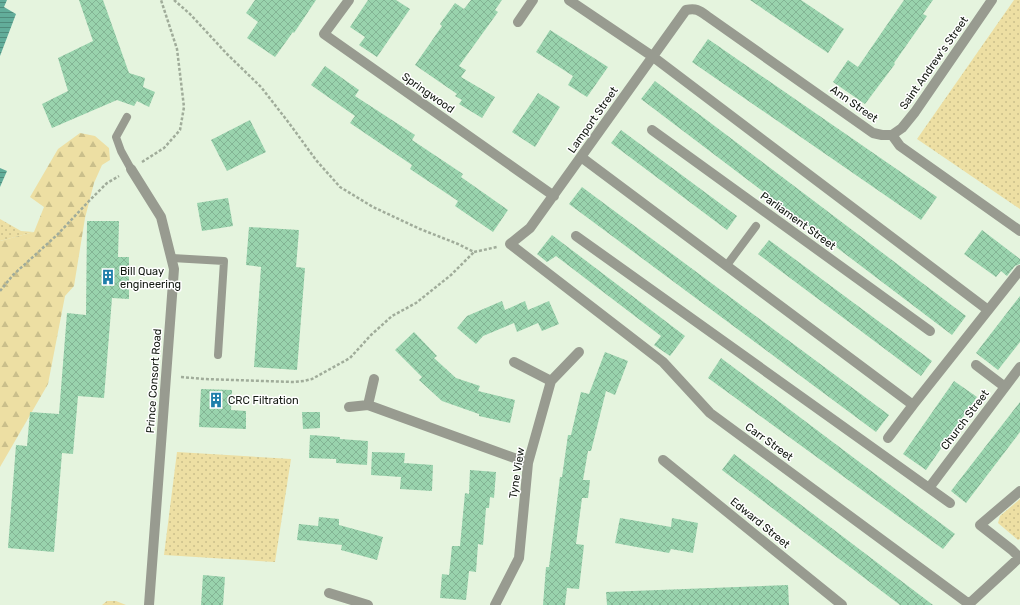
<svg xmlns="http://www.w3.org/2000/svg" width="1020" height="605" font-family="Rubik,sans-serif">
	<defs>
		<pattern id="grass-dots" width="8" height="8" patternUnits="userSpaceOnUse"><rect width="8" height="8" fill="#eddfa3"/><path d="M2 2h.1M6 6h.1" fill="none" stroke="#cabf8b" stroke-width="1.8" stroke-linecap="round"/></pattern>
		<pattern id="forest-firs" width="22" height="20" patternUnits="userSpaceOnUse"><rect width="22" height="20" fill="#eddfa3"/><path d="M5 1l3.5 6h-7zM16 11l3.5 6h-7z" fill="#cabf8b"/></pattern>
		<pattern id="water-rules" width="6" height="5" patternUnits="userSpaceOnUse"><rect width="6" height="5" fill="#62ad9a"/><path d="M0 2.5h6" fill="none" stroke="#4f8c7c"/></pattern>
		<pattern id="building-cross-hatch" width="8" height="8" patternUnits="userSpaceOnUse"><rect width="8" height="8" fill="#99d3ad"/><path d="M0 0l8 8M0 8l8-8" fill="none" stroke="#83b494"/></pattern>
	</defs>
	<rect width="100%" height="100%" fill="#e5f4de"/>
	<path fill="url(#grass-dots)" d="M 1014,0 L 1020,0 L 1020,209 L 917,139 Z
		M 0,219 L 21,231 L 34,232 L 0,241 Z
		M 177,452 L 291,459 L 275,562 L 164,555 Z
		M 1020,499 L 1020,539 L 1018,540 L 998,523 L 1000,516 Z
		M 107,601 L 116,601 L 126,605 L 102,605 Z"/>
	<path fill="url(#forest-firs)" d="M 80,133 L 95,136 L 109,148 L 110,160 L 102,165 L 94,183 L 85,218 L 74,286 L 65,296 L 48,384 L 0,467 L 0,241 L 34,232 L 44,207 L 30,197 L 58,149 Z"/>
	<path fill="url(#water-rules)" d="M 0,0 L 7,0 L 4,7 L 16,14 L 0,56 Z
		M 0,168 L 7,171 L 0,187 Z"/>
	<path fill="url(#building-cross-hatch)" d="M 79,0 L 103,0 L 129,73 L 145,78 L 143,87 L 155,92 L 149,107 L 137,101 L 134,106 L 117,100 L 52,128 L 42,104 L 68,91 L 58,58 L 93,41 Z
		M 255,0 L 316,0 L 294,33 L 293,32 L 275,57 L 247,38 L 258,22 L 246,13 Z
		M 368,0 L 396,0 L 410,9 L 377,57 L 359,45 L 365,37 L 350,27 Z
		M 471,0 L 502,0 L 495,10 L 498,12 L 459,66 L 466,70 L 461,77 L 495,97 L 482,118 L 459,104 L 462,100 L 455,96 L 457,94 L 415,65 L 442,26 L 440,24 L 455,3 L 464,9 Z
		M 750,0 L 801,0 L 844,29 L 828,53 Z
		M 904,0 L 933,0 L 923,14 L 927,16 L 894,63 L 895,64 L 865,104 L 833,82 L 848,60 L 858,67 Z
		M 550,30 L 608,67 L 587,97 L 568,85 L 573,76 L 536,52 Z
		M 708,39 L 937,197 L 921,220 L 692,62 Z
		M 325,66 L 359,90 L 355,96 L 415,135 L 412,140 L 463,174 L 461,177 L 508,210 L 493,232 L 455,206 L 458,201 L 410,169 L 412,165 L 350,123 L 355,116 L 311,85 Z
		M 655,81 L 966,316 L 952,335 L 641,99 Z
		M 538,93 L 560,107 L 535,147 L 512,132 Z
		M 250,120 L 266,152 L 227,171 L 211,140 Z
		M 621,130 L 737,216 L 727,230 L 611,143 Z
		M 582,187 L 889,415 L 876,432 L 569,204 Z
		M 228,198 L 233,226 L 202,231 L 197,203 Z
		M 87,221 L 119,221 L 118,257 L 129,257 L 129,299 L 112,298 L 104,398 L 78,396 L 73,454 L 62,453 L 54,552 L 8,548 L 16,445 L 27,446 L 30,412 L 59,414 L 67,313 L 86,315 Z
		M 249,227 L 299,230 L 296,267 L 305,268 L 297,370 L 254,367 L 261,267 L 246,265 Z
		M 982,230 L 1020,259 L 1020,264 L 1015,266 L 1007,276 L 1001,271 L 996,277 L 964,254 Z
		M 552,235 L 685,336 L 670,356 L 654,345 L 661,336 L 556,256 L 547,262 L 537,254 Z
		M 769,240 L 932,361 L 921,376 L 758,254 Z
		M 1020,296 L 1020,342 L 998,370 L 976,353 Z
		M 502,301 L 505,310 L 525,301 L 528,310 L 549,301 L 559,324 L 542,331 L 538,323 L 517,332 L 514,323 L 483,336 L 476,344 L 457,328 L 467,316 Z
		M 414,332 L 437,356 L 434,358 L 456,378 L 480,386 L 478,391 L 515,400 L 510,423 L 479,416 L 479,414 L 442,401 L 419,380 L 422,377 L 395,350 Z
		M 605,352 L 628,361 L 615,395 L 606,391 L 591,451 L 588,451 L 583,480 L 590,480 L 588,498 L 582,498 L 576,544 L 584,545 L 579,589 L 567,588 L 565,605 L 543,605 L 546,567 L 549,567 L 560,477 L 562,477 L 568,435 L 571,435 L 581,392 L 589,394 Z
		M 721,358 L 955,534 L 943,549 L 708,378 Z
		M 954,381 L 977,397 L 926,470 L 903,454 Z
		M 201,389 L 232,390 L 231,410 L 246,411 L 246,429 L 199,427 Z
		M 1020,402 L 1020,432 L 966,503 L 951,491 Z
		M 302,412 L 320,412 L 320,428 L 303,429 Z
		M 310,435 L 340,437 L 340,439 L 368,441 L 367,465 L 336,463 L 336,459 L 309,458 Z
		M 372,452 L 405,453 L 404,463 L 433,465 L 432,491 L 400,489 L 401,477 L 371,475 Z
		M 734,454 L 933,605 L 900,605 L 722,470 Z
		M 470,470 L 496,472 L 494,498 L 490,497 L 489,508 L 486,508 L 483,545 L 478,544 L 476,572 L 469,571 L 466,600 L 440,598 L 442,574 L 449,575 L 452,546 L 460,546 L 465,493 L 469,494 Z
		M 319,517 L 339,519 L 339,525 L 383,537 L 377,560 L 341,550 L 342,545 L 297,540 L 299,524 L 318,526 Z
		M 620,518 L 671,527 L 672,518 L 698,523 L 693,553 L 671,549 L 669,553 L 615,543 Z
		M 203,575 L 225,577 L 223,605 L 201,605 Z
		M 788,585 L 789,605 L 607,605 L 606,592 Z"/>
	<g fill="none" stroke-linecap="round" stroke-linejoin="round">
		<path stroke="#a0ac9a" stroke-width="2.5" stroke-dasharray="3 2" stroke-linecap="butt" d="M 174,0 L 190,14 L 227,54 L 261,87 L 289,123 L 316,160 L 340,187 L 373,207 L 420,229 L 458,244 L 474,252 L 497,247
			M 142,162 L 164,148 L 180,130 L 184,107 L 177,49 L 161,0
			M 0,291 L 13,275 L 57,235 L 89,201 L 107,183 L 119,176
			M 181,377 L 204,379 L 294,382 L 304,381 L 312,379 L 350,358 L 371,335 L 392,316 L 416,303 L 451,275 L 474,252"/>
		<path stroke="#989b90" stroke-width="8" d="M 127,117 L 116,137 L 121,151 L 131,169
			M 172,258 L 224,261 L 218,355
			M 727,265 L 756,226"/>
		<path stroke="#989b90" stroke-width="10" d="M 349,0 L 324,34 L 554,196
			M 569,0 L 652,56 L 988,310
			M 518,22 L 533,0
			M 652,130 L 930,331
			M 892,135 L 882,135 L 873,133 L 707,16 C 699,10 696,8 686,10 L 530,228 L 510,244 L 663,362 L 710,413 L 969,604 L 1020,557
			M 892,135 L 902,128 L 915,112 L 992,0
			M 892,135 L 900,146 L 1020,231
			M 581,157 L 913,405 L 888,438
			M 131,169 L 161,217 L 174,269 L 149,605
			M 576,236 L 950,503
			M 514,362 L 551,381
			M 976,365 L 1005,387
			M 368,405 L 374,379
			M 913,405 L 1020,270
			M 349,407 L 368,405 L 528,463
			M 663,460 L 842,605
			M 929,488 L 1020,367
			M 1020,491 L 980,525 L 1012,550 L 1020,558
			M 329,593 L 368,605
			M 495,605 L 519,558 L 528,463 L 551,381 L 579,352"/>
	</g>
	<defs>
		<symbol id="building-bare" viewBox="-9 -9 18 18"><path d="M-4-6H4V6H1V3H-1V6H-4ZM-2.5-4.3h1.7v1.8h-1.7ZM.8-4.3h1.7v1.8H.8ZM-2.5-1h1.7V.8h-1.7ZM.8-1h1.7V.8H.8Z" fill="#1e7eaa" stroke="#fff" stroke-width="2.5" paint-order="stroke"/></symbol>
	</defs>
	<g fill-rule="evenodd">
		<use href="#building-bare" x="97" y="266" width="22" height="22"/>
		<use href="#building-bare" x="205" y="389" width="22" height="22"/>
	</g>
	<g text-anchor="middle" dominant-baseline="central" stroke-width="3" stroke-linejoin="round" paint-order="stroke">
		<g font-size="11" fill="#121810" stroke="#fff">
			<text transform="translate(934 63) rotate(-55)">Saint Andrew's Street</text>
			<text transform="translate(428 93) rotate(35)">Springwood</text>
			<text transform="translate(854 104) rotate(35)">Ann Street</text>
			<text transform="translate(593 120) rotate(-55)">Lamport Street</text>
			<text transform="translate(798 221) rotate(36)">Parliament Street</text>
			<text transform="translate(154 381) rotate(-86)">Prince Consort Road</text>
			<text transform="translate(965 420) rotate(-53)">Church Street</text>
			<text transform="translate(769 442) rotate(36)">Carr Street</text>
			<text transform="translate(517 473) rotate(-81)">Tyne View</text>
			<text transform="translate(760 523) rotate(39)">Edward Street</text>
		</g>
		<g font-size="11" fill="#121810" stroke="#fff" text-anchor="start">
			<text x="120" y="271">Bill Quay<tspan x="120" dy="13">engineering</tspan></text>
			<text x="228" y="400">CRC Filtration</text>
		</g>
	</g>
</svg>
